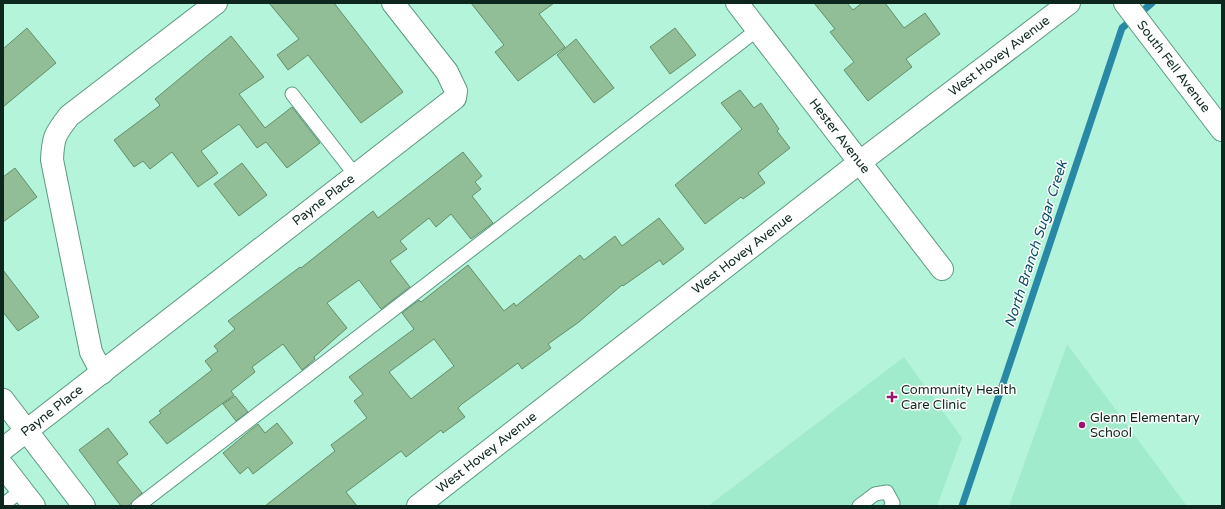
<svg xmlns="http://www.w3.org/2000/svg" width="1225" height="509" font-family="'Varela Round',sans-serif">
	<rect width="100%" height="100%" fill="#b4f4da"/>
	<path fill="#a1ebcd" d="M 1067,344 L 1187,506 L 1009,506 Z
		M 904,357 L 962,438 L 937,506 L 708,506 Z"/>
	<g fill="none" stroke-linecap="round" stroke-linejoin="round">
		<path stroke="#2888a5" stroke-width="7" d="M 962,506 L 1122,28 L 1152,3"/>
	</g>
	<path fill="#91be96" stroke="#638e68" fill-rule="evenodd" d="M 269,3 L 334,3 L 403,92 L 361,123 L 308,55 L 288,70 L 277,55 L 299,39 Z
		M 471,3 L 554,3 L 539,14 L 565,47 L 518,81 L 495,52 L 504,45 Z
		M 814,3 L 847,3 L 853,10 L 862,3 L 885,3 L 904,28 L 925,13 L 940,34 L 906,59 L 912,67 L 868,101 L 844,70 L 854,62 L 830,32 L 835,29 Z
		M 27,28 L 56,63 L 3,107 L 3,49 Z
		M 675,28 L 696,55 L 670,74 L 650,47 Z
		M 231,36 L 264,77 L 239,94 L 265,128 L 292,107 L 320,143 L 287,168 L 266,142 L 257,148 L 239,124 L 201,151 L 218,173 L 198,187 L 172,152 L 150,169 L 143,161 L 134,167 L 114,140 L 158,107 L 160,105 L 155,99 Z
		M 576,39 L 614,88 L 594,103 L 557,55 Z
		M 740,90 L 754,108 L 761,103 L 779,129 L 777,131 L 790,148 L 758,173 L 765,183 L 743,199 L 741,197 L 705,224 L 675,185 L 742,129 L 721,103 Z
		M 463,152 L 482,176 L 475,182 L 481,189 L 472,196 L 493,223 L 471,239 L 451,214 L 436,227 L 429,218 L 400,241 L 407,249 L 390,261 L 410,287 L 381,309 L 359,280 L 327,303 L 347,328 L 314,357 L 315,359 L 302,370 L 283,344 L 252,367 L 255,372 L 231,391 L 234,395 L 167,444 L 149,422 L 161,413 L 159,411 L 212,370 L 205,361 L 218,351 L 214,346 L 235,329 L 228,321 L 300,267 L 301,268 L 373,211 L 378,218 Z
		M 242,163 L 267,195 L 239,216 L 214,184 Z
		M 15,168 L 37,197 L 3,222 L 3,177 Z
		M 659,218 L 684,249 L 663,265 L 660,260 L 623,286 L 622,285 L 579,322 L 548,344 L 551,348 L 522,369 L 518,363 L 462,404 L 458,408 L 465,417 L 443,433 L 441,430 L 406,457 L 401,451 L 346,492 L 357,506 L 265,506 L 335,451 L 331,445 L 367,418 L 354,401 L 363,394 L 349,377 L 414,329 L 402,313 L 419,300 L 421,302 L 468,265 L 504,311 L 514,303 L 516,306 L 580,255 L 584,260 L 615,236 L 622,246 ZM 434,339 L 454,366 L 411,399 L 389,372 Z
		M 3,270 L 39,317 L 18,331 L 3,312 Z
		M 235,396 L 248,412 L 236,421 L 223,404 Z
		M 277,423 L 293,443 L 253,474 L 248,467 L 240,474 L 223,453 L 258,424 L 265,433 Z
		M 108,428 L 128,454 L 117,462 L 142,493 L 128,506 L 121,506 L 79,450 Z"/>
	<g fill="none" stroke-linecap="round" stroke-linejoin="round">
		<defs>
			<path id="service" d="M 292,94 L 356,176
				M 3,505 L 22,490
				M 138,506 L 757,30
				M 859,506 L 875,494 L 887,492 L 893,503 L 891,506"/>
			<g id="minor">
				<path id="s1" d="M 737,3 L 942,269"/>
				<path d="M 102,373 L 91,352 L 52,160 C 53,137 55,134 69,116 L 216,3"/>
				<path d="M 3,400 L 84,506"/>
				<path id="s2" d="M 3,449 L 455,98 L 456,91 L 447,72 L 393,3"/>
				<path d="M 3,466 L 34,506"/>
				<path id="s3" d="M 418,506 L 860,162 L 1069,3"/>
			</g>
			<g id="tertiary">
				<path id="s4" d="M 1125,3 L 1222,130"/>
			</g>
		</defs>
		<use href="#service" stroke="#5c9982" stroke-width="15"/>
		<use href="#minor" stroke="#5c9982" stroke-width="24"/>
		<use href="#tertiary" stroke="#5c9982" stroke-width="24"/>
		<use href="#service" stroke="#fff" stroke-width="13"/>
		<use href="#minor" stroke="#fff" stroke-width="22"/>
		<use href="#tertiary" stroke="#fff" stroke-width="22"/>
	</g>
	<g fill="#9a166b" stroke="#fff" stroke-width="1.5">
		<path d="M890 391h4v4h4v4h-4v4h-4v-4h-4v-4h4z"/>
		<circle cx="1082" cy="425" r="4"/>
	</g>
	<g text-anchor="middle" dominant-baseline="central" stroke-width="3" stroke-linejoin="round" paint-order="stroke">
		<g font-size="13" fill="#0d271e" stroke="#fff">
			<text stroke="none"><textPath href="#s3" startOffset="735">West Hovey Avenue</textPath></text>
			<text stroke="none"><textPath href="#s4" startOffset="80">South Fell Avenue</textPath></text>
			<text stroke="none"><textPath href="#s1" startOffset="168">Hester Avenue</textPath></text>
			<text stroke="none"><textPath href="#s2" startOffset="406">Payne Place</textPath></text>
			<text stroke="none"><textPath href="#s3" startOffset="411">West Hovey Avenue</textPath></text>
			<text stroke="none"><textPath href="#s2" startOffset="62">Payne Place</textPath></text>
			<text stroke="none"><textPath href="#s3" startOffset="87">West Hovey Avenue</textPath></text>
		</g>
		<g font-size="13" fill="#0d271e" stroke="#fff" text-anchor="start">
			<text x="901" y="390">Community Health<tspan x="901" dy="15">Care Clinic</tspan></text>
			<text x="1090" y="418">Glenn Elementary<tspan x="1090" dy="15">School</tspan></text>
		</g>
		<g font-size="14" font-style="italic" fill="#084e66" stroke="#fff">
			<text transform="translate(1036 244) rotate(-72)">North Branch Sugar Creek</text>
		</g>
	</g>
	<rect width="1225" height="509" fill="none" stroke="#0d271e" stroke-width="8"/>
</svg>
